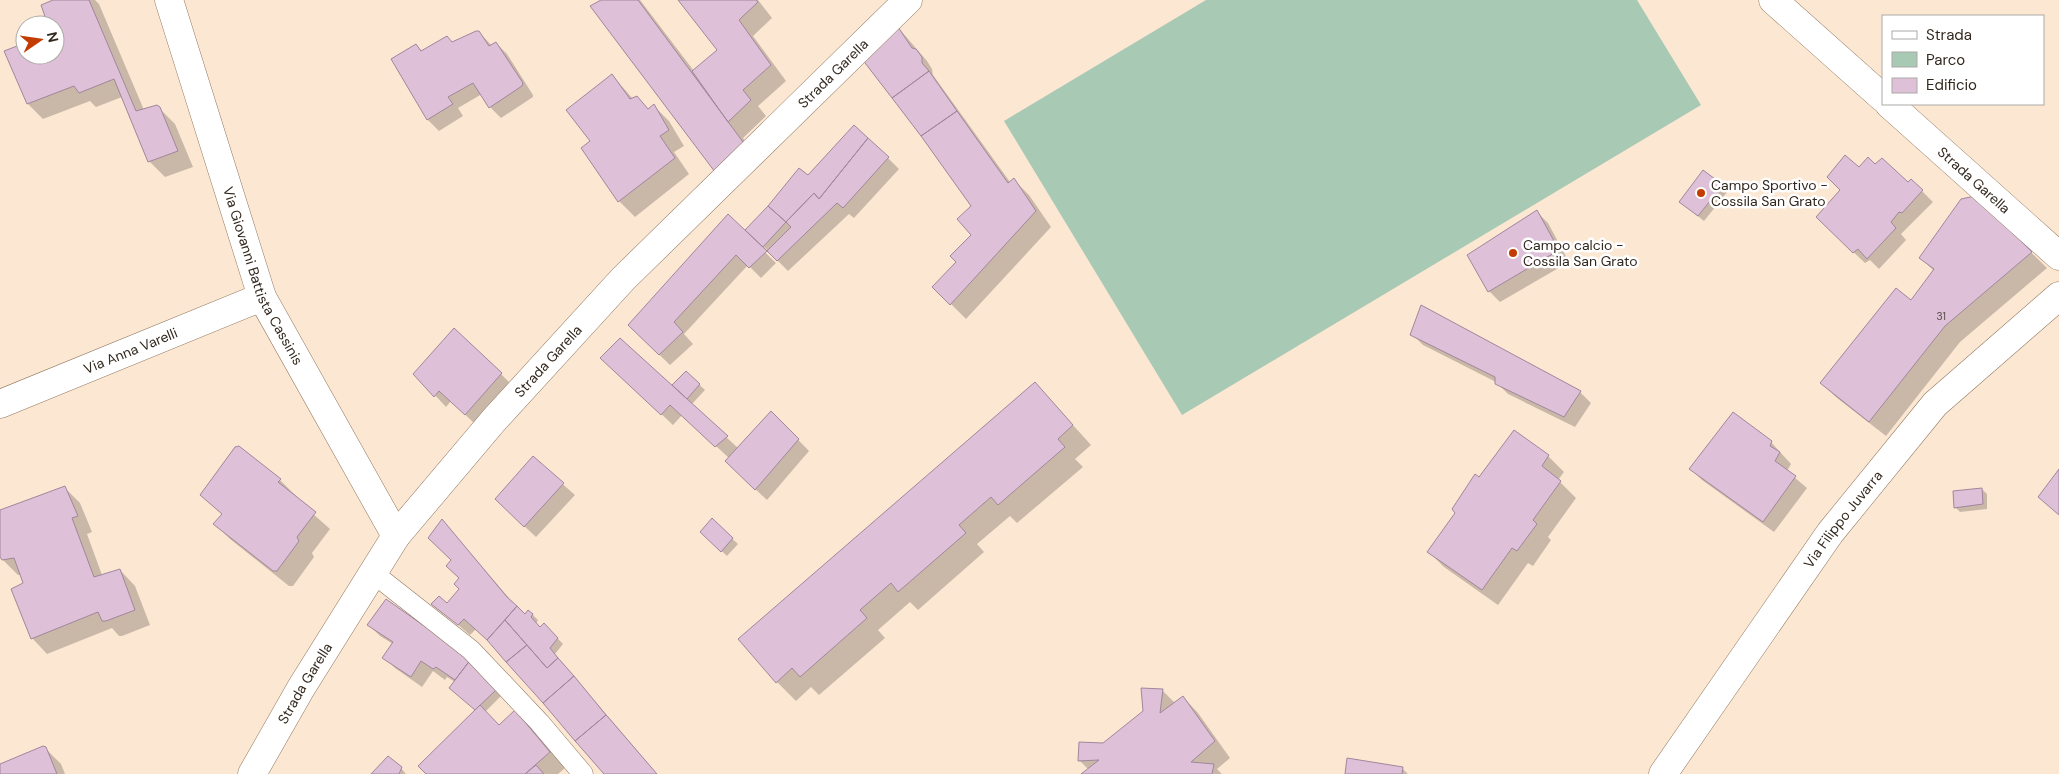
<svg xmlns="http://www.w3.org/2000/svg" width="2059" height="774" font-family="'DM Sans',sans-serif">
	<rect width="100%" height="100%" fill="#fce7d2"/>
	<path fill="#a8c9b4" d="M 1206,0 L 1637,0 L 1701,105 L 1182,415 L 1004,121 Z"/>
	<path fill="#0003" d="M 56,0 L 95,0 L 99,4 L 144,110 L 159,108 L 175,124 L 193,167 L 165,177 L 149,161 L 122,97 L 96,107 L 90,101 L 43,119 L 28,104 L 5,51 L 25,44 L 25,55 L 55,55 L 55,25 L 49,25 Z
		M 603,0 L 640,0 L 694,71 L 718,50 L 680,0 L 758,0 L 772,18 L 753,36 L 786,81 L 758,106 L 766,116 L 743,138 L 757,159 L 731,187 Z
		M 896,25 L 927,61 L 932,69 L 933,75 L 1010,182 L 1014,180 L 1029,195 L 1051,227 L 966,319 L 949,302 L 958,262 L 973,235 L 972,206 Z
		M 479,32 L 492,46 L 496,43 L 507,54 L 533,95 L 533,97 L 501,118 L 490,107 L 482,94 L 458,108 L 463,116 L 439,131 L 428,120 L 392,59 L 415,45 L 422,51 L 453,44 Z
		M 612,75 L 633,99 L 637,97 L 649,110 L 654,106 L 669,121 L 684,146 L 674,152 L 689,174 L 635,217 L 619,201 L 583,148 L 591,141 Z
		M 888,158 L 899,169 L 854,218 L 849,214 L 788,271 L 747,230 L 808,177 Z
		M 1875,166 L 1922,191 L 1933,202 L 1901,234 L 1906,240 L 1879,269 L 1870,260 L 1865,263 L 1828,228 L 1859,169 Z
		M 1722,186 L 1728,191 L 1704,221 L 1686,207 Z
		M 1975,197 L 2047,268 L 1960,342 L 1886,436 L 1837,398 L 1821,383 L 1911,301 L 1934,271 L 1921,258 Z
		M 1537,212 L 1548,223 L 1569,262 L 1500,302 L 1489,291 Z
		M 728,216 L 776,263 L 761,278 L 748,265 L 684,334 L 693,344 L 670,365 L 640,336 Z
		M 1412,334 L 1580,392 L 1591,403 L 1575,427 L 1508,394 L 1496,382 L 1423,345 Z
		M 613,369 L 678,392 L 686,372 L 705,390 L 691,405 L 738,448 L 771,412 L 809,451 L 767,500 L 737,472 L 729,458 L 682,415 L 673,425 Z
		M 415,374 L 501,374 L 512,385 L 476,425 L 451,401 L 446,407 Z
		M 1035,383 L 1091,445 L 1075,459 L 1083,467 L 1017,523 L 1010,516 L 977,544 L 984,552 L 918,610 L 910,602 L 878,630 L 885,638 L 819,695 L 811,687 L 796,701 L 777,682 Z
		M 1515,432 L 1548,456 L 1564,472 L 1558,480 L 1576,498 L 1548,537 L 1551,540 L 1533,566 L 1528,563 L 1498,605 L 1444,567 L 1429,552 L 1479,478 Z
		M 1771,442 L 1791,464 L 1787,471 L 1807,488 L 1774,532 L 1702,480 L 1691,469 Z
		M 239,447 L 280,480 L 296,496 L 294,497 L 330,529 L 312,553 L 314,557 L 293,586 L 289,586 L 230,539 L 215,524 L 223,515 L 201,495 Z
		M 533,458 L 575,495 L 536,537 L 507,510 Z
		M 64,487 L 80,503 L 92,532 L 87,534 L 102,575 L 120,570 L 135,586 L 150,625 L 122,636 L 119,636 L 112,628 L 47,654 L 32,638 L 24,584 L 21,575 L 18,575 L 3,560 L 0,554 L 0,511 Z
		M 1982,489 L 1987,494 L 1987,509 L 1960,512 L 1955,507 Z
		M 712,520 L 738,544 L 727,556 L 707,537 Z
		M 443,521 L 514,604 L 525,615 L 528,611 L 533,615 L 538,620 L 536,624 L 540,629 L 544,624 L 563,644 L 555,654 L 657,774 L 606,774 L 493,644 L 476,629 L 470,635 L 433,604 L 447,604 L 461,589 L 460,578 L 452,560 Z
		M 369,625 L 471,660 L 501,696 L 485,712 L 499,726 L 528,718 L 537,728 L 534,732 L 565,768 L 558,774 L 428,774 L 477,711 L 455,682 L 447,677 L 445,680 L 433,671 L 422,687 L 395,668 L 384,657 L 393,644 L 380,636 Z
		M 1162,690 L 1175,703 L 1183,697 L 1198,713 L 1230,758 L 1217,769 L 1222,774 L 1083,774 L 1089,770 L 1079,760 L 1104,744 L 1145,711 Z
		M 45,748 L 61,764 L 65,774 L 0,774 L 0,764 Z
		M 401,768 L 406,774 L 373,774 Z
		M 1402,768 L 1408,774 L 1346,774 Z"/>
	<path fill="#dec1d8" stroke="#a1869c" d="M 53,0 L 89,0 L 136,111 L 157,105 L 160,107 L 178,151 L 148,162 L 114,79 L 79,93 L 74,86 L 27,104 L 4,51 L 25,43 L 25,55 L 55,55 L 55,25 L 48,25 L 41,5 Z
		M 601,0 L 638,0 L 743,142 L 715,172 L 590,6 Z
		M 678,0 L 756,0 L 758,2 L 739,20 L 771,65 L 743,90 L 751,100 L 728,122 L 692,71 L 717,50 Z
		M 896,24 L 912,48 L 916,49 L 922,57 L 922,63 L 929,71 L 892,98 L 862,59 Z
		M 476,31 L 479,31 L 489,46 L 496,42 L 523,83 L 522,86 L 489,108 L 473,83 L 448,97 L 453,104 L 427,120 L 391,59 L 416,44 L 421,51 L 447,36 L 452,42 Z
		M 929,71 L 957,111 L 921,136 L 892,98 Z
		M 612,74 L 630,99 L 637,96 L 648,109 L 654,104 L 669,130 L 660,136 L 675,158 L 618,202 L 581,148 L 590,141 L 566,110 Z
		M 957,111 L 1008,183 L 1014,178 L 1036,211 L 950,305 L 932,287 L 956,262 L 950,256 L 971,235 L 957,219 L 971,206 L 921,136 Z
		M 854,125 L 868,138 L 819,199 L 814,193 L 786,222 L 768,206 L 799,168 L 808,175 Z
		M 868,138 L 889,157 L 843,208 L 837,203 L 777,261 L 767,251 L 791,227 L 786,222 L 814,193 L 819,199 Z
		M 1845,155 L 1859,167 L 1868,157 L 1875,164 L 1882,158 L 1908,182 L 1911,179 L 1923,190 L 1902,213 L 1899,212 L 1891,222 L 1896,228 L 1867,259 L 1858,249 L 1853,253 L 1816,217 L 1840,190 L 1827,177 Z
		M 1703,170 L 1723,185 L 1698,216 L 1679,202 Z
		M 1975,196 L 2032,252 L 1945,326 L 1869,422 L 1820,383 L 1896,288 L 1911,300 L 1934,269 L 1919,258 L 1961,199 Z
		M 768,206 L 786,222 L 763,247 L 745,230 Z
		M 1537,210 L 1559,250 L 1488,292 L 1467,255 Z
		M 728,214 L 767,251 L 749,268 L 736,255 L 674,322 L 683,332 L 659,355 L 628,325 Z
		M 1421,305 L 1581,391 L 1564,417 L 1495,384 L 1495,377 L 1410,335 Z
		M 454,328 L 502,373 L 465,415 L 439,391 L 434,397 L 413,374 Z
		M 620,338 L 707,417 L 728,436 L 715,447 L 670,405 L 661,415 L 600,358 Z
		M 686,371 L 700,384 L 687,399 L 672,385 Z
		M 1035,382 L 1073,425 L 1058,439 L 1065,447 L 998,505 L 991,497 L 959,525 L 966,533 L 898,592 L 891,583 L 860,610 L 867,618 L 800,677 L 792,668 L 776,683 L 738,639 Z
		M 771,411 L 799,439 L 755,490 L 725,461 Z
		M 1733,412 L 1772,441 L 1770,446 L 1780,452 L 1775,461 L 1796,476 L 1763,522 L 1689,469 Z
		M 1514,430 L 1549,455 L 1542,466 L 1561,481 L 1533,520 L 1537,524 L 1517,551 L 1512,548 L 1482,590 L 1427,552 L 1455,513 L 1452,509 L 1475,474 L 1479,477 Z
		M 239,446 L 281,479 L 278,482 L 316,512 L 297,537 L 299,541 L 277,571 L 273,571 L 213,524 L 222,514 L 200,495 L 235,447 Z
		M 533,456 L 564,483 L 524,527 L 495,499 Z
		M 2059,469 L 2059,515 L 2038,497 Z
		M 65,486 L 78,516 L 72,518 L 94,577 L 120,569 L 135,610 L 106,621 L 102,621 L 98,612 L 31,639 L 11,589 L 23,583 L 14,558 L 2,560 L 0,557 L 0,510 Z
		M 1982,488 L 1983,504 L 1954,508 L 1953,491 Z
		M 712,518 L 733,538 L 721,552 L 700,532 Z
		M 442,519 L 507,597 L 517,606 L 487,640 L 464,619 L 458,625 L 431,604 L 439,596 L 447,603 L 459,589 L 454,584 L 459,578 L 446,566 L 451,560 L 428,538 Z
		M 386,599 L 471,659 L 455,680 L 436,667 L 433,669 L 421,661 L 411,677 L 382,658 L 393,642 L 367,625 Z
		M 517,606 L 525,614 L 528,610 L 533,614 L 531,617 L 540,627 L 544,623 L 558,638 L 550,648 L 558,658 L 547,668 L 505,620 Z
		M 505,620 L 527,645 L 506,662 L 487,640 Z
		M 527,645 L 547,668 L 558,658 L 574,676 L 543,703 L 506,662 Z
		M 471,659 L 497,689 L 475,710 L 449,688 Z
		M 574,676 L 606,715 L 575,741 L 543,703 Z
		M 1141,688 L 1163,689 L 1160,713 L 1183,696 L 1215,741 L 1191,762 L 1214,764 L 1212,774 L 1081,774 L 1099,760 L 1078,761 L 1079,742 L 1103,743 L 1143,711 Z
		M 480,705 L 499,725 L 515,710 L 550,752 L 525,774 L 426,774 L 418,766 Z
		M 606,715 L 608,717 L 657,774 L 604,774 L 576,742 L 575,741 Z
		M 43,746 L 46,747 L 57,774 L 0,774 L 0,764 Z
		M 388,756 L 402,767 L 399,774 L 371,774 Z
		M 1347,758 L 1403,767 L 1402,774 L 1345,774 Z
		M 536,765 L 544,774 L 525,774 Z"/>
	<g fill="none" stroke-linecap="round" stroke-linejoin="round">
		<defs>
			<path id="service" d="M 373,573 L 471,650 L 540,723 L 583,774"/>
			<g id="minor">
				<path id="s1" d="M 169,0 L 262,297 L 396,536"/>
				<path d="M 1773,0 L 1883,98"/>
				<path id="s2" d="M 1889,104 L 2059,256"/>
				<path id="s3" d="M 0,404 L 262,297"/>
				<path id="s4" d="M 252,774 L 301,688 L 396,536 L 494,420 L 623,279 L 908,0"/>
			</g>
			<g id="secondary">
				<path id="s5" d="M 1663,774 L 1830,533 L 1935,404 L 2059,296"/>
			</g>
		</defs>
		<use href="#service" stroke="#907860" stroke-width="21"/>
		<use href="#minor" stroke="#907860" stroke-width="29"/>
		<use href="#secondary" stroke="#907860" stroke-width="29"/>
		<use href="#service" stroke="#fff" stroke-width="20"/>
		<use href="#minor" stroke="#fff" stroke-width="28"/>
		<use href="#secondary" stroke="#fff" stroke-width="28"/>
	</g>
	<g fill="#c33c01" stroke="#fff" stroke-width="2">
		<circle cx="1701" cy="193" r="5"/>
		<circle cx="1513" cy="253" r="5"/>
	</g>
	<g text-anchor="middle" dominant-baseline="central" stroke-width="5" stroke-linejoin="round" paint-order="stroke">
		<g font-size="11" fill="#5d4e4c">
			<text x="1941" y="316">31</text>
		</g>
		<g font-size="14" fill="#32281e" stroke="#fff">
			<text stroke="none"><textPath href="#s4" startOffset="915">Strada Garella</textPath></text>
			<text stroke="none"><textPath href="#s2" startOffset="114">Strada Garella</textPath></text>
			<text stroke="none"><textPath href="#s1" startOffset="292">Via Giovanni Battista Cassinis</textPath></text>
			<text stroke="none"><textPath href="#s3" startOffset="141">Via Anna Varelli</textPath></text>
			<text stroke="none"><textPath href="#s4" startOffset="510">Strada Garella</textPath></text>
			<text stroke="none"><textPath href="#s5" startOffset="312">Via Filippo Juvarra</textPath></text>
			<text stroke="none"><textPath href="#s4" startOffset="105">Strada Garella</textPath></text>
		</g>
		<g font-size="14" fill="#32281e" stroke="#fff" text-anchor="start">
			<text x="1711" y="185">Campo Sportivo -<tspan x="1711" dy="16">Cossila San Grato</tspan></text>
			<text x="1523" y="245">Campo calcio -<tspan x="1523" dy="16">Cossila San Grato</tspan></text>
		</g>
	</g>
	<rect x="1882" y="15" width="162" height="90" fill="#ffffff" stroke="#ada9a5"/>
	<rect x="1892" y="31" width="25" height="8" fill="#ffffff" stroke="#ada9a5"/>
	<text x="1926" y="40" font-size="15" fill="#32281e">Strada</text>
	<rect x="1892" y="52" width="25" height="15" fill="#a8c9b4" stroke="#ada9a5"/>
	<text x="1926" y="65" font-size="15" fill="#32281e">Parco</text>
	<rect x="1892" y="78" width="25" height="15" fill="#dec1d8" stroke="#ada9a5"/>
	<text x="1926" y="90" font-size="15" fill="#32281e">Edificio</text>
	<g transform="translate(40 40) rotate(77)"><circle r="24" fill="#ffffff" stroke="#ada9a5"/>
	<path d="M0-4L9 19L0 12L-9 19Z" fill="#c33c01"/>
	<text y="-8" font-size="14" font-weight="bold" text-anchor="middle" fill="#32281e">N</text>
	</g>
</svg>
